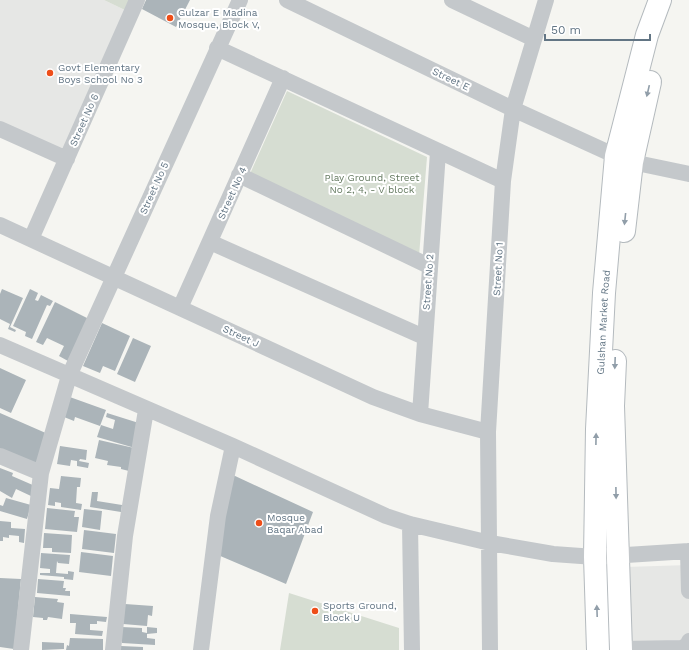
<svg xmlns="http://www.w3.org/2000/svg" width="689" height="650" font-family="'Work Sans',sans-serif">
	<rect width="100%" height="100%" fill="#f5f5f1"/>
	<path fill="#e6e7e5" d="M 0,0 L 104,0 L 127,11 L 64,151 L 0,123 Z
		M 689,565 L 689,650 L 627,650 L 625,567 Z"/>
	<path fill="#d6ddd2" d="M 104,0 L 132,0 L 127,11 Z
		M 287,91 L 427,157 L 419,256 L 249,176 Z
		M 289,593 L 399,628 L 399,650 L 280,650 Z"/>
	<path fill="#abb4b9" d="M 146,0 L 190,0 L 176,27 L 142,9 Z
		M 2,289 L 23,298 L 10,327 L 16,330 L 15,332 L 8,329 L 10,324 L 0,319 L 0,294 Z
		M 30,289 L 38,293 L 35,300 L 38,301 L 41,295 L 53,301 L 50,306 L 47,305 L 32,339 L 25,336 L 26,332 L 13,326 Z
		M 55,302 L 89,319 L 68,361 L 59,356 L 64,346 L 47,338 L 43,345 L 36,342 Z
		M 102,323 L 130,336 L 115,371 L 103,366 L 100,373 L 83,366 Z
		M 133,338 L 151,346 L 135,382 L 117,374 Z
		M 0,368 L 26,380 L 11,413 L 0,408 Z
		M 67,396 L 106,410 L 100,426 L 75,417 L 74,421 L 59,415 Z
		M 0,413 L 48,434 L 37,470 L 0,454 Z
		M 107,413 L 142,424 L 135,448 L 97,437 L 101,425 L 113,429 L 115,420 L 106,417 Z
		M 99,440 L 134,448 L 129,471 L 121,469 L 121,467 L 107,465 L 108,461 L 95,458 Z
		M 60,446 L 87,450 L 86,460 L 80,459 L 79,461 L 89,463 L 88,468 L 77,466 L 77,461 L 71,460 L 70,466 L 57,464 Z
		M 0,468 L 13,473 L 12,476 L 35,486 L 31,496 L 16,489 L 12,498 L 0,491 Z
		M 233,475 L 313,512 L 286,584 L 218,555 Z
		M 61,476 L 81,478 L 80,487 L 77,487 L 76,503 L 82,504 L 81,510 L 61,507 L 61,503 L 55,502 L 55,506 L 48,505 L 50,488 L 59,489 Z
		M 92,492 L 98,492 L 97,501 L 122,505 L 121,512 L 90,507 Z
		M 6,498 L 31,505 L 27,519 L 0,511 L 0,505 L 3,506 Z
		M 47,508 L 75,511 L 74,517 L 79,517 L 77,532 L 45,529 Z
		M 84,509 L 102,511 L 100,530 L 82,527 Z
		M 0,521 L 11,522 L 11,528 L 25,529 L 24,543 L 19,542 L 19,536 L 9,535 L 9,538 L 3,537 L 3,541 L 0,541 Z
		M 84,530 L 116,534 L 114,553 L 82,549 Z
		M 44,533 L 72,535 L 71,553 L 52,552 L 52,548 L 43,548 Z
		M 81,552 L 113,556 L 111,576 L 79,572 Z
		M 41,553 L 70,555 L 69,564 L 58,563 L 57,561 L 56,573 L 68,574 L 68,571 L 74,572 L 73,580 L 64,579 L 64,577 L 40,575 L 40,573 L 50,573 L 50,569 L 40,568 Z
		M 0,578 L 21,579 L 14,649 L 0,647 Z
		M 38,579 L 64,581 L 63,588 L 66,588 L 65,591 L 70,591 L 70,596 L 37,593 Z
		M 35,597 L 58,599 L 57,602 L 64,603 L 62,619 L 48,617 L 47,620 L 43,620 L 43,618 L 33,617 Z
		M 125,604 L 153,606 L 152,616 L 148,615 L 147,626 L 123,624 Z
		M 70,614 L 107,617 L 106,622 L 97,621 L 97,624 L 90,624 L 90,630 L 103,631 L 102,636 L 75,634 L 76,623 L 70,623 Z
		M 122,627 L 142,628 L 142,632 L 147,633 L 147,627 L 157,628 L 157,633 L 147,634 L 147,638 L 155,639 L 155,645 L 122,643 Z
		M 70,638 L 103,639 L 103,650 L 66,650 L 67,645 L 69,646 Z
		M 42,642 L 64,643 L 64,649 L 42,650 Z
		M 121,646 L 143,647 L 143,650 L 121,650 Z"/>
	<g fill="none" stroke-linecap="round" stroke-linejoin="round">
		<defs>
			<g id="secondary">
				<path d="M 624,231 L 632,162 L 650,82"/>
				<path d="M 615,361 L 613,406 L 621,650"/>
				<path id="s1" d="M 598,650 L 595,557 L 597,429 L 604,293 L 616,156 L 647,35 L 660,0"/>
			</g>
		</defs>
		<use href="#secondary" stroke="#b4babe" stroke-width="24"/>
		<path stroke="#c4c8cb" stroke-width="16" d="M 287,0 L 513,109 L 616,156
			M 452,0 L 534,39
			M 217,48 L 503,181
			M 0,129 L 67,159
			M 632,162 L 689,174
			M 239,175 L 429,266
			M 0,225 L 373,397 L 420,414 L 488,432
			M 31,239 L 137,0
			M 210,242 L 424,337
			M 180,308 L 283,78
			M 0,345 L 233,446 L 386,516 L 410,524 L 490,543 L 553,554 L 595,557 L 689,551
			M 420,414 L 438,152
			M 0,456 L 41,473
			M 410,524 L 412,650
			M 688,551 L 689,591
			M 621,649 L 682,648 L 688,645 L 689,641
			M 21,650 L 41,473 L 69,376 L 240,0
			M 113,650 L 125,536 L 146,410
			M 201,650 L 218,516 L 233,446
			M 490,650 L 488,432 L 503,181 L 513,109 L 546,0"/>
		<use href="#secondary" stroke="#fff" stroke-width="22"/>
	</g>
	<defs><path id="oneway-solid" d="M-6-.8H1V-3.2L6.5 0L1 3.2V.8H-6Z"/></defs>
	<g fill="#919ea9">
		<use href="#oneway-solid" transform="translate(648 91) rotate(103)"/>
		<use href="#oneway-solid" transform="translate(625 219) rotate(96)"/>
		<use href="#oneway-solid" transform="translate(615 363) rotate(92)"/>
		<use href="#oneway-solid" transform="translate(596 439) rotate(-89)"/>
		<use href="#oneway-solid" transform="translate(616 493) rotate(89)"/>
		<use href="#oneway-solid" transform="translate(597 611) rotate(-92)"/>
	</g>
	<g fill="#ee4e19" stroke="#fff" stroke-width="1.5">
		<circle cx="170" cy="18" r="4"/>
		<circle cx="50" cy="73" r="4"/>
		<circle cx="259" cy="523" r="4"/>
		<circle cx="315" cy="611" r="4"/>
	</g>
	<g text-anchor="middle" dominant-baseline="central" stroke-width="4" stroke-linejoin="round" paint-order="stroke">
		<g font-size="10" fill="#627584" stroke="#fff" text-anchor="start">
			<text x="178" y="12">Gulzar E Madina<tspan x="178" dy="12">Mosque, Block V,</tspan></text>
			<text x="58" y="67">Govt Elementary<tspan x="58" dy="12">Boys School No 3</tspan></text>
			<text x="267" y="517">Mosque<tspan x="267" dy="12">Baqar Abad</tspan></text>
			<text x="323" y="605">Sports Ground,<tspan x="323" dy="12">Block U</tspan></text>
		</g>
		<g font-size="10" fill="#627584" stroke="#fff">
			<text transform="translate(451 79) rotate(26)">Street E</text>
			<text transform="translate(84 120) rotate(-66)">Street No 6</text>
			<text transform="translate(154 188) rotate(-66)">Street No 5</text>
			<text transform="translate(232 193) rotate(-66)">Street No 4</text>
			<text transform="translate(498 269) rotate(-87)">Street No 1</text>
			<text transform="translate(428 282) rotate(-86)">Street No 2</text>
			<text stroke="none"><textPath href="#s1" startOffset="328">Gulshan Market Road</textPath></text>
			<text transform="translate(241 336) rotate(25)">Street J</text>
		</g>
		<g font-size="10" fill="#667b62" stroke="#fff">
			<text x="372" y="177">Play Ground, Street<tspan x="372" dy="12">No 2, 4, - V block</tspan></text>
		</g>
	</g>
	<path d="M545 34v6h105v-6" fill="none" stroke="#627584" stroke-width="2"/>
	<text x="551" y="34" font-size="12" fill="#627584" stroke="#ffffff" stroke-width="3" paint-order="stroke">50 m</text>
</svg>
